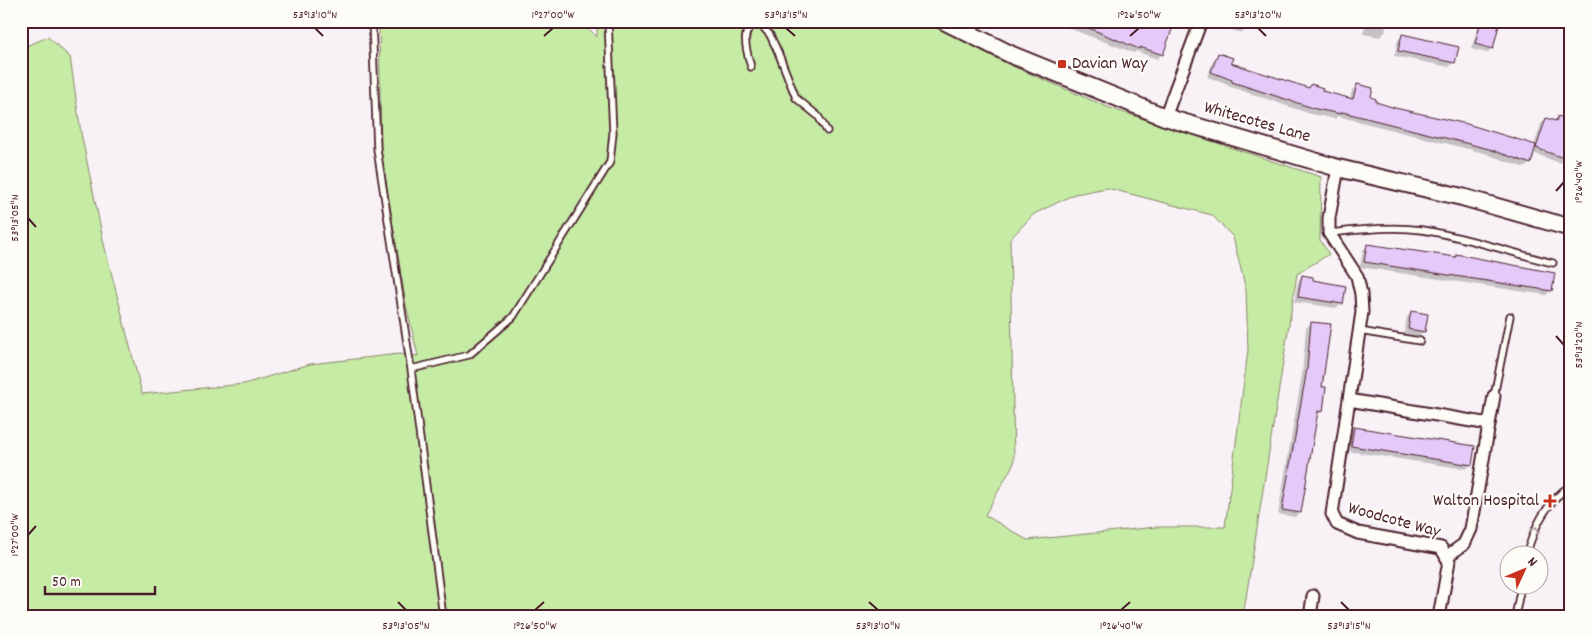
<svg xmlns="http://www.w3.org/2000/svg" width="1592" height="638" font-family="Dekko,sans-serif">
	<rect width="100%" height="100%" fill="#f8f2f7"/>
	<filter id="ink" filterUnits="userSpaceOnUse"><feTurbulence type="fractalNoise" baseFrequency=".02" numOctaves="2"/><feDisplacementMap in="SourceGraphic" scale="10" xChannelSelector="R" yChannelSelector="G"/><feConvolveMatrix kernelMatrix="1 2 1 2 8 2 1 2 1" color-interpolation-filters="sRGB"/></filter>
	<g filter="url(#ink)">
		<path fill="#c6eba5" stroke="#888568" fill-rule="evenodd" d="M 379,21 L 581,21 L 597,37 L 597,21 L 924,21 L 1012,66 L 1110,108 L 1321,177 L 1320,240 L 1329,254 L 1297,274 L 1243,617 L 21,617 L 21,48 L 48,37 L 70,57 L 81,133 L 104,244 L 142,394 L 244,384 L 310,364 L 399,354 L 418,356 L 406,305 L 381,151 ZM 1107,188 L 1212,215 L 1233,237 L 1246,290 L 1248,350 L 1225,527 L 1156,527 L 1027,540 L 985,515 L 1014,463 L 1010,239 L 1034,214 L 1075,194 Z"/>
		<path fill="#0003" d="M 1050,21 L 1116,21 L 1161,54 L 1157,59 L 1136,51 L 1134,53 Z
			M 1231,21 L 1250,21 L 1242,33 L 1228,29 Z
			M 1366,21 L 1387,21 L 1385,32 L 1380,37 L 1363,34 Z
			M 1480,21 L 1493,21 L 1492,48 L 1487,53 L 1471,49 Z
			M 1403,35 L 1454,62 L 1449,67 L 1394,56 L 1398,40 Z
			M 1218,54 L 1229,63 L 1308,89 L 1311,85 L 1321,92 L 1350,99 L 1352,90 L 1357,85 L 1374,102 L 1534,146 L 1541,124 L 1546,119 L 1553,122 L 1558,117 L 1571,121 L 1571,141 L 1565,158 L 1560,163 L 1533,153 L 1530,163 L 1525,168 L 1484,153 L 1337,116 L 1335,119 L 1311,114 L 1228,86 L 1228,84 L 1207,77 L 1214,59 Z
			M 1368,246 L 1454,258 L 1457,255 L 1551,290 L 1546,295 L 1360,267 L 1363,250 Z
			M 1302,276 L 1311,281 L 1342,303 L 1337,308 L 1294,302 L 1298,281 Z
			M 1571,303 L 1571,313 L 1566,308 Z
			M 1412,312 L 1424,331 L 1419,336 L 1404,334 L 1407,317 Z
			M 1311,323 L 1322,411 L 1317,416 L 1300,512 L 1295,517 L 1278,514 L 1302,375 L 1306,328 Z
			M 1354,428 L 1471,464 L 1466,469 L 1347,451 L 1349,433 Z"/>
		<path fill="#e5c9f8" stroke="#4a1f2b" d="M 1072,21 L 1175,21 L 1163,55 L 1140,47 L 1139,49 Z
			M 1481,21 L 1500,21 L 1493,49 L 1475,44 Z
			M 1402,34 L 1459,47 L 1455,63 L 1398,51 Z
			M 1218,53 L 1233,58 L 1231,63 L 1309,88 L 1311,84 L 1323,88 L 1322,91 L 1353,99 L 1357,84 L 1373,88 L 1371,97 L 1376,99 L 1376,102 L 1395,108 L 1467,124 L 1536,145 L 1531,164 L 1489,149 L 1342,112 L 1341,114 L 1316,109 L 1232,82 L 1232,80 L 1211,72 Z
			M 1558,116 L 1569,120 L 1567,125 L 1571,126 L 1571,145 L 1566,159 L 1536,148 L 1546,118 L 1556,121 Z
			M 1367,244 L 1456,257 L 1456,254 L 1555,273 L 1552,291 L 1364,262 Z
			M 1302,275 L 1313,277 L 1313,280 L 1346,286 L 1343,304 L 1298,297 Z
			M 1411,311 L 1428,314 L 1425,332 L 1408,329 Z
			M 1311,322 L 1331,324 L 1322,387 L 1326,387 L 1323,412 L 1318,411 L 1301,513 L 1282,510 L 1307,369 Z
			M 1354,427 L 1475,446 L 1472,465 L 1351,446 Z"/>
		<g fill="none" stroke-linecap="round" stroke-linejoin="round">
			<defs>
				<path id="lane" d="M 372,21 L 377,149 L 411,369 L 443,617
					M 751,67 C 747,52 737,24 761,25 L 770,35 L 778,52 L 796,98 L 818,116 L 827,131
					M 1329,233 C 1360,230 1391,226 1422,230 C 1467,237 1509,252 1553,263
					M 1359,331 L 1420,341
					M 411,369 L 469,355 L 513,317 L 610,162 L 613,133 L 608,21
					M 1494,396 L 1510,316
					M 1571,436 L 1571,462
					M 1526,556 C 1534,527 1546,502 1571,485
					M 1515,617 L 1521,586"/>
				<path id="street" d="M 1165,117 L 1201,21
					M 1338,168 L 1329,218 L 1329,233 L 1357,276 L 1361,294 L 1362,312 L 1332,514 L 1337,524 L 1358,533 L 1441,548 L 1449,561 L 1439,617
					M 1349,400 L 1489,424
					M 1446,557 L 1464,544 L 1471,529 L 1494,396
					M 1310,617 L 1313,596"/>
				<path id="secondary" d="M 944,21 L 1012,55 L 1165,117 L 1338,168 L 1462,197 L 1571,228"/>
			</defs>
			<use href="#lane" stroke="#4a1f2b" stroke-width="9"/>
			<use href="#street" stroke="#4a1f2b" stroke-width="15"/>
			<use href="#secondary" stroke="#4a1f2b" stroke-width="20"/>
			<use href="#lane" stroke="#fdfcf7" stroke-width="5.5"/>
			<use href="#street" stroke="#fdfcf7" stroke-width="11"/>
			<use href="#secondary" stroke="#fdfcf7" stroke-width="16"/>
		</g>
		<defs><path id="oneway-chevron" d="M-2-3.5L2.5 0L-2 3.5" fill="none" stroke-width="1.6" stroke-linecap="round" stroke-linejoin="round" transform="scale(1.25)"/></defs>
		<use stroke="#ac999b" href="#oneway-chevron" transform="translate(1535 530) rotate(-64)"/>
	</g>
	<path fill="none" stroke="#4a1f2b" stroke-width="2" d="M 315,28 L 323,36M 786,28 L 795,36M 1258,28 L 1266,36M 544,36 L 553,28M 1130,36 L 1139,28M 1556,191 L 1564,182M 28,218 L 36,227M 1556,336 L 1564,345M 28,535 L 36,526M 398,602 L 406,610M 869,602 L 878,610M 1341,602 L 1349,610M 535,610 L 544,602M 1121,610 L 1130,602"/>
	<g fill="#c8321e" stroke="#fdfcf7" stroke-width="2">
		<rect x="1057" y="59" width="10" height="10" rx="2.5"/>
		<path d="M1547.5 493.5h5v5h5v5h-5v5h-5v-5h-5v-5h5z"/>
	</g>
	<g text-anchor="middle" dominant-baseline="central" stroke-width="4.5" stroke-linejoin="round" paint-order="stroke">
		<g font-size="18" fill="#4a1f2b" stroke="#fdfcf7" text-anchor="start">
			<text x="1072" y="64">Davian Way</text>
			<text x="1539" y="501" text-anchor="end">Walton Hospital</text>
		</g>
		<g font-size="18" fill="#4a1f2b" stroke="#fdfcf7">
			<text transform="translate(1257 123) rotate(16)">Whitecotes Lane</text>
			<text transform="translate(1394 521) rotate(15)">Woodcote Way</text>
		</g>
	</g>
	<rect width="1592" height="638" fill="none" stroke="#fdfcf7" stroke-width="55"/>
	<g transform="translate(1524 570) rotate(46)"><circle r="24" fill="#fdfcf7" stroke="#b5a4a5"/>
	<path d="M0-4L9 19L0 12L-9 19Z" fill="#c8321e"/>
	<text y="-8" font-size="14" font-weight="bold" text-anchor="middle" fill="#4a1f2b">N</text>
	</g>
	<path d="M45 586v8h110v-8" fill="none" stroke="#4a1f2b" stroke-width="2.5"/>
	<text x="52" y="586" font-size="15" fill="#4a1f2b" stroke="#fdfcf7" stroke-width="4" paint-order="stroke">50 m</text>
	<rect x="28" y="28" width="1536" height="582" fill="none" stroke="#4a1f2b" stroke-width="2"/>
	<g font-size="12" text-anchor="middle" fill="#4a1f2b">
		<text x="315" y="18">53°13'10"N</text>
		<text x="553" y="18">1°27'00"W</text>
		<text x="786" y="18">53°13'15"N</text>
		<text x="1139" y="18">1°26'50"W</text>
		<text x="1258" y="18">53°13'20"N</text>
		<text transform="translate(1578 182) rotate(-90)" y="4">1°26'40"W</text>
		<text transform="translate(14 218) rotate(-90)" y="4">53°13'05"N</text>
		<text transform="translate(1578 345) rotate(-90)" y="4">53°13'20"N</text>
		<text transform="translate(14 535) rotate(-90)" y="4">1°27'00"W</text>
		<text x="406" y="629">53°13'05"N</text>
		<text x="535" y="629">1°26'50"W</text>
		<text x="878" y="629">53°13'10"N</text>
		<text x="1121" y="629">1°26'40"W</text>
		<text x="1349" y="629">53°13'15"N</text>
	</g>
</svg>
